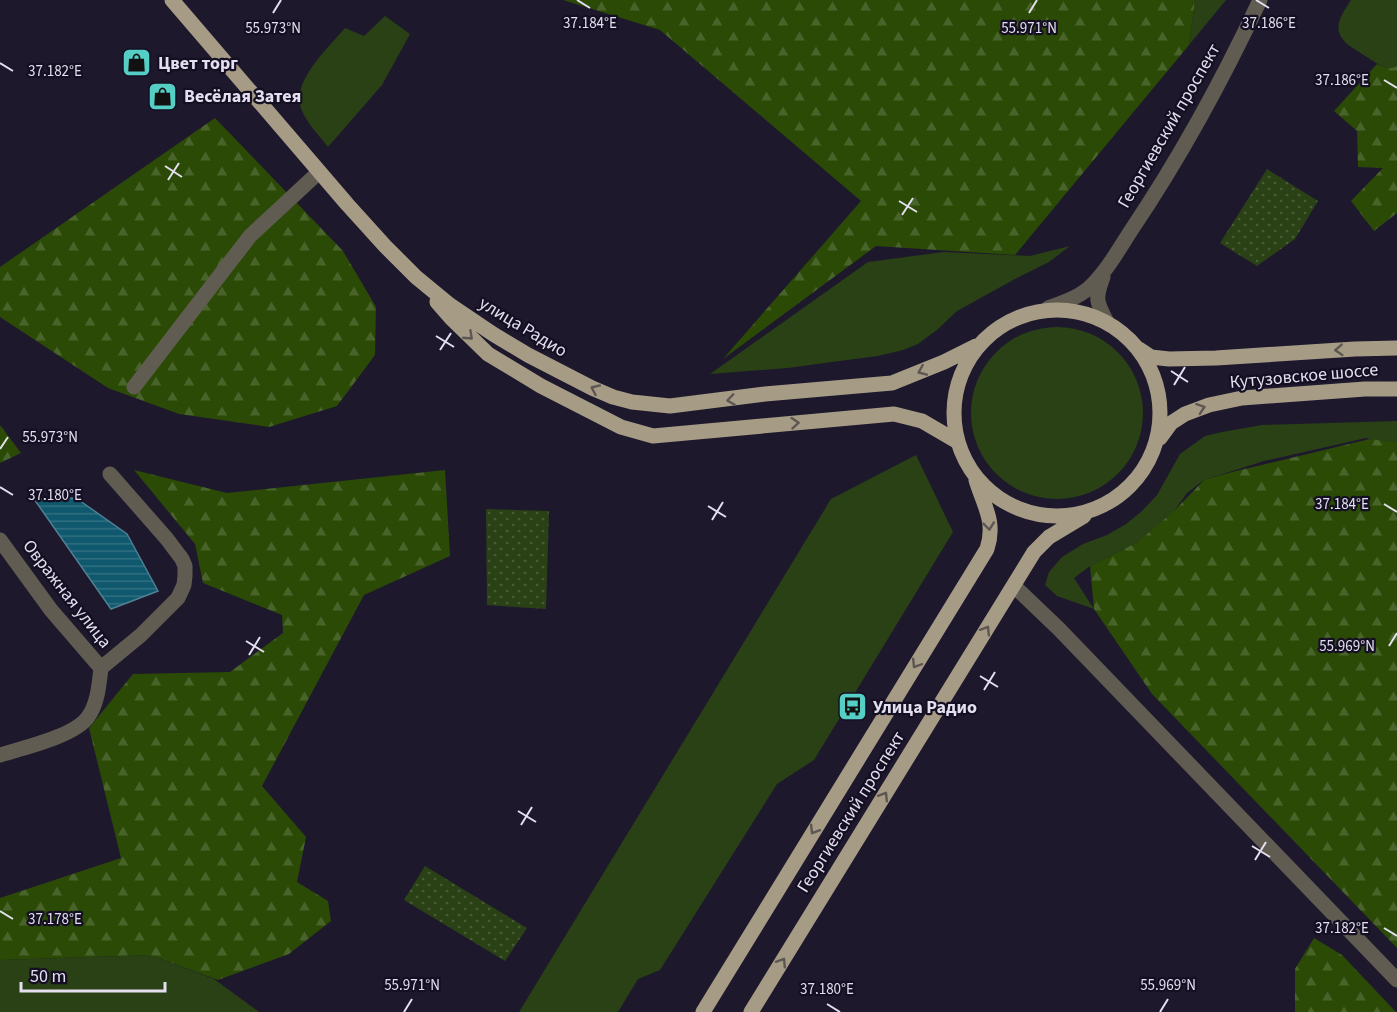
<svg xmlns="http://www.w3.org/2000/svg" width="1397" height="1012" font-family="'Source Sans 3',sans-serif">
	<defs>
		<pattern id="forest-firs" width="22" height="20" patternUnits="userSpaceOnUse" patternTransform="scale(1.5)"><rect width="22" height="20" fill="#2a4a05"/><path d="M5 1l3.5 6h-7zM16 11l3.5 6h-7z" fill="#49642a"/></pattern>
		<pattern id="park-dots" width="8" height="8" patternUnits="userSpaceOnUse" patternTransform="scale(1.5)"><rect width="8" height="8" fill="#294115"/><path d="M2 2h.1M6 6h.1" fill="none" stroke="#485c37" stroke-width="1.8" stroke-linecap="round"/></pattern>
		<pattern id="water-rules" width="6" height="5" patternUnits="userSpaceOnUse" patternTransform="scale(1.5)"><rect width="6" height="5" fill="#0f586d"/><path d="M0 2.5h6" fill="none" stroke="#327082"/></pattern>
	</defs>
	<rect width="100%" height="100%" fill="#1e182d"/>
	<path fill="#294115" d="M 1195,0 L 1226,0 L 1189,45 Z
		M 1351,0 L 1397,0 L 1397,66 L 1391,69 L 1384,68 L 1348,45 C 1330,29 1341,16 1351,0 Z
		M 385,16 L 410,34 L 382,85 L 328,147 C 319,135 306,123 301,108 C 291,82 329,47 345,28 L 364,36 Z
		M 1070,246 L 1049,262 L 1015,279 L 957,311 L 938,329 L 918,344 L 903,350 L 878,356 L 832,362 L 788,368 L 710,374 L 868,262 L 944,252 L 1030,256 Z
		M971 413a86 86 0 1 1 172 0a86 86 0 1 1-172 0Z
		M 1397,421 L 1397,446 L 1366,438 L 1264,461 L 1204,480 L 1187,493 L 1174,511 L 1160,527 L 1138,542 L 1090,566 L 1074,578 L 1094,609 L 1057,596 L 1045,585 L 1049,572 L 1062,557 L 1083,544 L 1107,535 L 1126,524 L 1142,511 L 1157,495 L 1180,454 L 1205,436 L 1222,432 L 1262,425 Z
		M 916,455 L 953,532 L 814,760 L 777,784 L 660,970 L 638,979 L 618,1012 L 519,1012 L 831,499 Z
		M 150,955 L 214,979 L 259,1012 L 0,1012 L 0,960 Z"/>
	<path fill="url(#forest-firs)" d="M 563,0 L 1195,0 L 1189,45 L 1015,255 L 876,246 L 723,359 L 861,201 L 660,30 Z
		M 1377,64 C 1384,68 1389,70 1397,66 L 1397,213 L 1374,231 L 1351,201 L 1383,168 L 1358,167 L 1357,131 L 1334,111 Z
		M 215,118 L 343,251 L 376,307 L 375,355 L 337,406 L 269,427 L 179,414 L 108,388 L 0,317 L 0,267 Z
		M 0,425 L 21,453 L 0,463 Z
		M 1370,439 L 1397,443 L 1397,948 L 1152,694 L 1094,609 L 1090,566 L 1138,542 L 1174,511 L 1204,480 L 1232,472 Z
		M 134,470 L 227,493 L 445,470 L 450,556 L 364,595 L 262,786 L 306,837 L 297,882 L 328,901 L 331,921 L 289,954 L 218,980 L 150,955 L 0,960 L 0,898 L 121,858 L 89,728 L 133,674 L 230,672 L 283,633 L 282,615 L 203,583 L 195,544 Z
		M 1314,938 L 1342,955 L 1396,1012 L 1295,1012 L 1295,969 Z"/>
	<path fill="url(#park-dots)" d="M 1267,169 L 1318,201 L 1295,239 L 1257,266 L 1220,243 Z
		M 486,509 L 549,511 L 546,609 L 487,605 Z
		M 425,866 L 527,928 L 505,961 L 404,900 Z"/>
	<path fill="url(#water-rules)" stroke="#4f8094" stroke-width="1.5" d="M 76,498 L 127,534 L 158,591 L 111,609 L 34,499 Z"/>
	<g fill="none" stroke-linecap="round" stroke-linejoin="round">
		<path stroke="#605c51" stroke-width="15" d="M 1103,277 C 1095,298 1096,302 1107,322
			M 1048,308 C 1062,303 1077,298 1089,288 C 1107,271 1119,249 1132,229 C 1181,156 1223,79 1260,0
			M 134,387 L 250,236 L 319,172
			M 0,540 L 51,610 L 101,668 C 99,684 98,703 88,717 C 75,736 23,748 0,755
			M 1014,586 L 1059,629 L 1397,980
			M 101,668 L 141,635 L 178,598 L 184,585 L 185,576 L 185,566 L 182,559 L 167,539 L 110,474"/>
		<path stroke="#a69c85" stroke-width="15" d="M 172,0 L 347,204 L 385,246 L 416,277 L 450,305 L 493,334 L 528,355 L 592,388 L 613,397 L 632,402 L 670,406 L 765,394 L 892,383 L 944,362 L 976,346
			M 437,302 L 451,318 L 488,354 L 541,386 L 621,427 L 653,436 L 894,414 L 922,421 L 958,442
			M954 413a103 103 0 1 1 206 0a103 103 0 1 1-206 0Z
			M 1139,349 L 1151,357 L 1169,359 L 1216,358 L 1355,349 L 1397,348
			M 1160,438 L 1171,423 L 1185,414 L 1209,405 L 1242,398 L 1365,389 L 1397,389
			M 703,1012 L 987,549 C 996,522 984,506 976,480
			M 751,1012 L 1034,552 L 1049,537 L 1084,516"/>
	</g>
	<defs><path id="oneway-chevron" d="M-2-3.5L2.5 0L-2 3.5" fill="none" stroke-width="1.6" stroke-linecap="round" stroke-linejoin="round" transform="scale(1.5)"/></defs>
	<g stroke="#5e5654">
		<use href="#oneway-chevron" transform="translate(469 336) rotate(43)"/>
		<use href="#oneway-chevron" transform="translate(1339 350) rotate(176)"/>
		<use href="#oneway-chevron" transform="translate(922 371) rotate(157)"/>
		<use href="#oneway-chevron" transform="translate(595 389) rotate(-156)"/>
		<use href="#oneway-chevron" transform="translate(731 400) rotate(172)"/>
		<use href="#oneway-chevron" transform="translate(1201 408) rotate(-19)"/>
		<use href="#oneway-chevron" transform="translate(795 423) rotate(-5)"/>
		<use href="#oneway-chevron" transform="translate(989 526) rotate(84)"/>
		<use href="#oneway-chevron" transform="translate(986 630) rotate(-58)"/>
		<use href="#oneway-chevron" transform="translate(916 664) rotate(122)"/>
		<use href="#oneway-chevron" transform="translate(884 796) rotate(-58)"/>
		<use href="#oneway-chevron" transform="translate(814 830) rotate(121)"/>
		<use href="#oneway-chevron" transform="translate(782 962) rotate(-58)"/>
	</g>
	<path fill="none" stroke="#e3dfee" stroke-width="2" d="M 577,0 L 590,8M 1256,0 L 1269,8M 273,13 L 281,0M 1029,13 L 1037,0M 0,63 L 13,71M 1384,80 L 1397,88M 165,166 L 182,177M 168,180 L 179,163M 899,201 L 917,212M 902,215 L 913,198M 436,336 L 454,347M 440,350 L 451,333M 1171,371 L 1188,382M 1174,385 L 1185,367M 0,449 L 8,437M 0,487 L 13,495M 1384,504 L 1397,512M 708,506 L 726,517M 712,520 L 723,502M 246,641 L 264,652M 1389,646 L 1397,633M 249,655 L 260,637M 980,676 L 998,687M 984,690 L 995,672M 518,811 L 536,822M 521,825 L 532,807M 1252,846 L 1270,857M 1255,860 L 1266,842M 0,911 L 13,919M 1384,928 L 1397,936M 827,1004 L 840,1012M 404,1012 L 412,999M 1160,1012 L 1168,999"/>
	<defs>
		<symbol id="shop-square" viewBox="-11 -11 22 22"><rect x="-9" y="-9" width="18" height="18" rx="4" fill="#55cec5" stroke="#150f23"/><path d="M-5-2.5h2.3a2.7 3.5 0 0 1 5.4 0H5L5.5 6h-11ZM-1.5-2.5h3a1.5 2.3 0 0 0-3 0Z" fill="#111"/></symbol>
		<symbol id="bus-square" viewBox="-11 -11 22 22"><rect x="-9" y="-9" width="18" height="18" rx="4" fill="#55cec5" stroke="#150f23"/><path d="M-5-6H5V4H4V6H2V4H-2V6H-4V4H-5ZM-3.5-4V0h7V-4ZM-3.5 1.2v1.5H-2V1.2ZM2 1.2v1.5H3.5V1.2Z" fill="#111"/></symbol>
	</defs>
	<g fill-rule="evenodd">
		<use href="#shop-square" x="120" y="46" width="33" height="33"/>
		<use href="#shop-square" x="146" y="80" width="33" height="33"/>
		<use href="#bus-square" x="836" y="690" width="33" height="33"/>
	</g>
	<g text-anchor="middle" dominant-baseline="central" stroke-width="4.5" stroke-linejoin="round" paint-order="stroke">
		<g font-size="18" font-weight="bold" fill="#e3dfee" stroke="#150f23" text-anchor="start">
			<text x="158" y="63">Цвет торг</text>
			<text x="184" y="96">Весёлая Затея</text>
			<text x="873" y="707">Улица Радио</text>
		</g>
		<g font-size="18" fill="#e3dfee" stroke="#150f23">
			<text transform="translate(1169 126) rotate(-60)">Георгиевский проспект</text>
			<text transform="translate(523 327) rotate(31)">улица Радио</text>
			<text transform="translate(1304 376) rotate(-5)">Кутузовское шоссе</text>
			<text transform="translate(67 594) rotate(52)">Овражная улица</text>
			<text transform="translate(851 812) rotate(-58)">Георгиевский проспект</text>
		</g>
	</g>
	<g font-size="15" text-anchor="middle" fill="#e3dfee" stroke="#150f23" stroke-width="4.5" stroke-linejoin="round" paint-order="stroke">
		<text x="1269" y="28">37.186°E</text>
		<text x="590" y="28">37.184°E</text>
		<text x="273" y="33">55.973°N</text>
		<text x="1029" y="33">55.971°N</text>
		<text x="55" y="76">37.182°E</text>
		<text x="1342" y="85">37.186°E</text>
		<text x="50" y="442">55.973°N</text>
		<text x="55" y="500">37.180°E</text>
		<text x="1342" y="509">37.184°E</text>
		<text x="1347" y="651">55.969°N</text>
		<text x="55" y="924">37.178°E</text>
		<text x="1342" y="933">37.182°E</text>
		<text x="412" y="990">55.971°N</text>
		<text x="1168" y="990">55.969°N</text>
		<text x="827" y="994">37.180°E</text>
	</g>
	<path d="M21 982v9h144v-9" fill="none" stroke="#e3dfee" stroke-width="3"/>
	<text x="30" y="982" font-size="18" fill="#e3dfee" stroke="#150f23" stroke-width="4.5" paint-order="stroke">50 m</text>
</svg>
